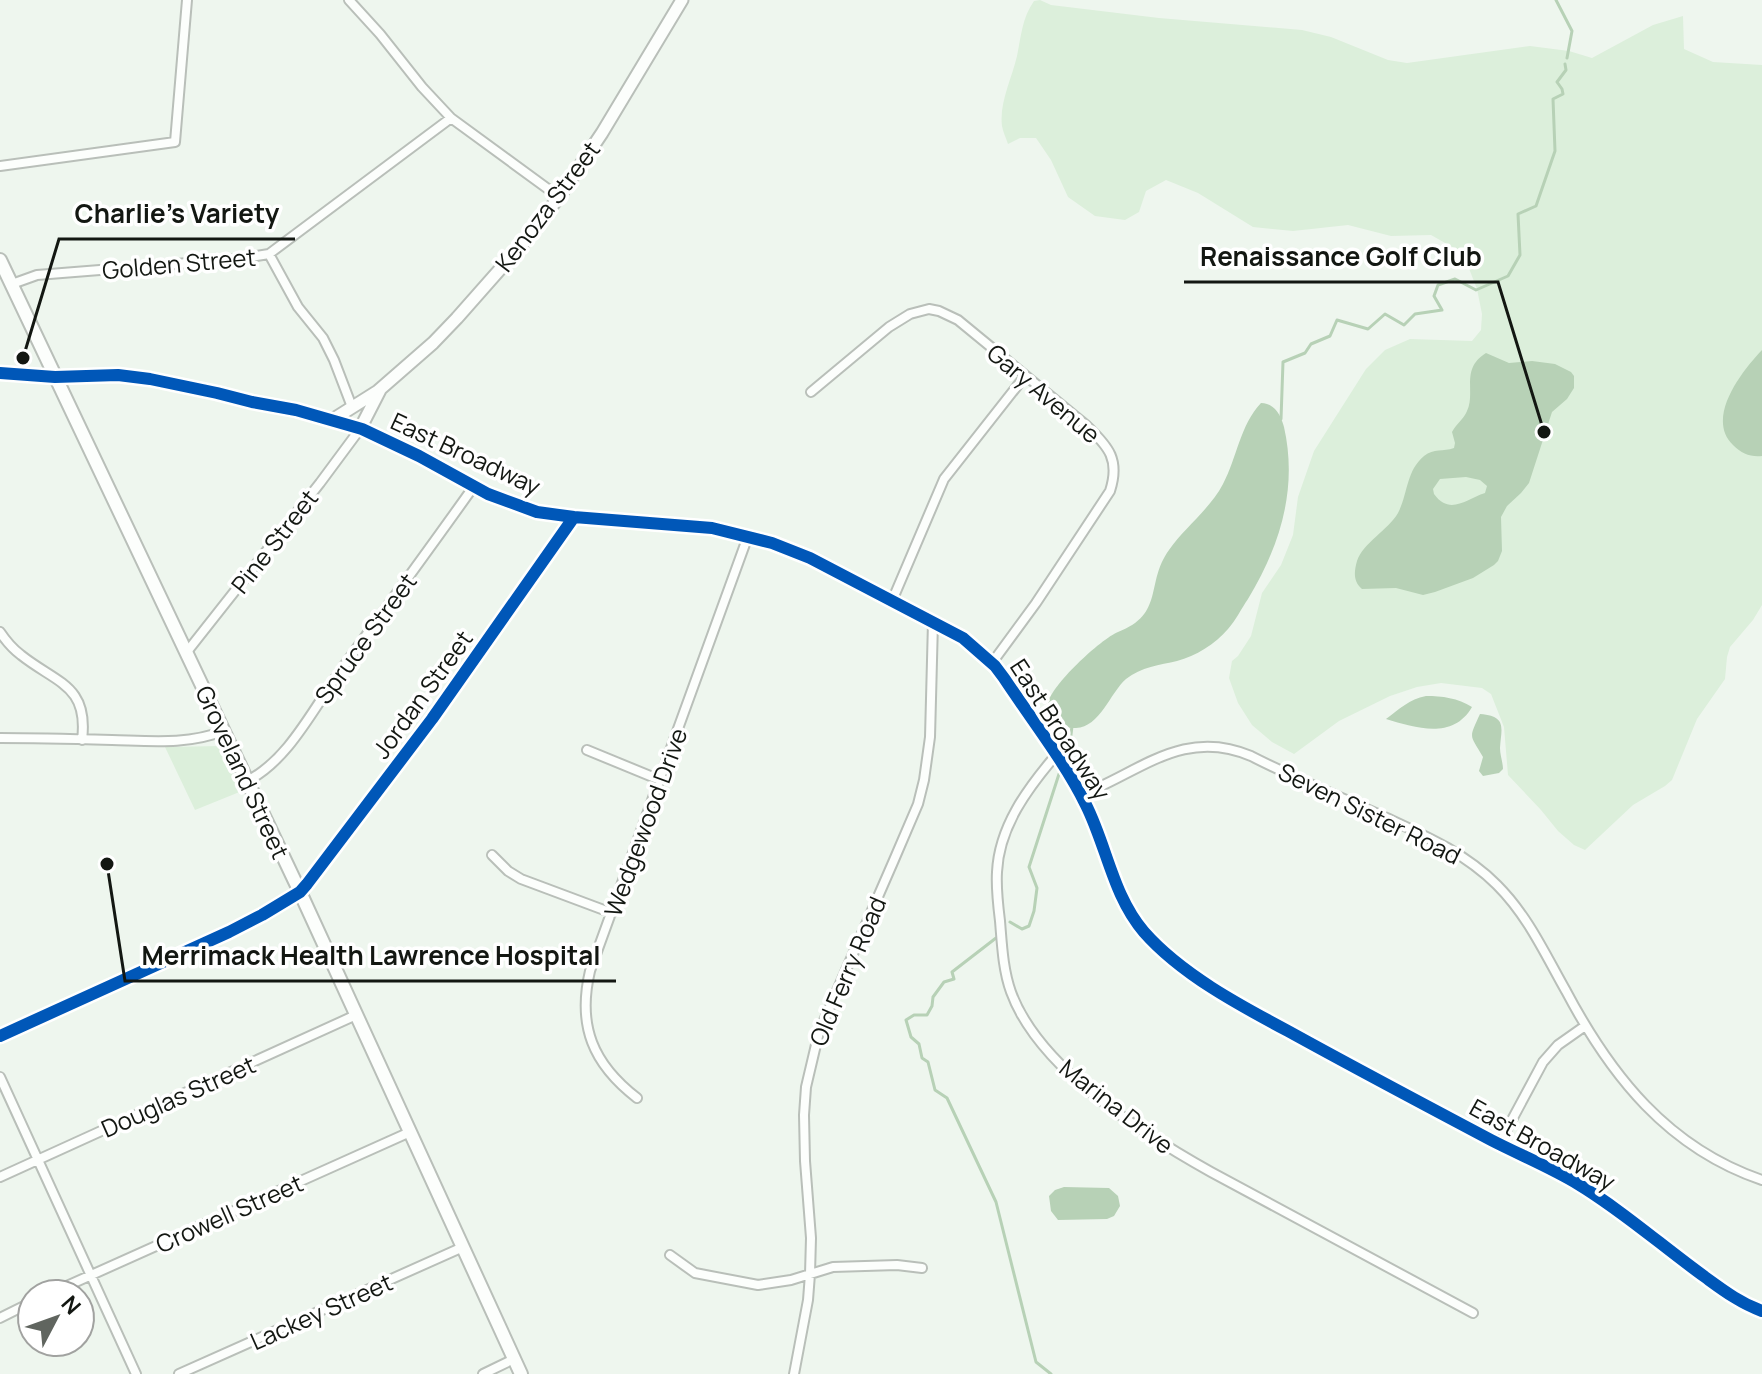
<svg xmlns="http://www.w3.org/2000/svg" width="1762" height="1374" font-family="Manrope,sans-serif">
	<rect width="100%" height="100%" fill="#eef6ee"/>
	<path fill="#dcefdb" d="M 1040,0 L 1051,5 L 1159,18 L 1302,30 L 1331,37 L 1388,60 L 1407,63 L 1530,46 L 1569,51 L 1592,58 L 1653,25 L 1683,16 L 1684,49 L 1713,62 L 1762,65 L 1762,605 L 1753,620 L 1730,647 L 1727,657 L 1725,679 L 1697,719 L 1672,780 L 1665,786 L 1633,805 L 1585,850 L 1574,845 L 1558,831 L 1541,810 L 1508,775 L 1504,727 L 1491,694 L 1482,688 L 1441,683 L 1417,687 L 1390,696 L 1339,721 L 1294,754 L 1272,742 L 1252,725 L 1238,703 L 1229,678 L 1232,661 L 1238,656 L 1251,636 L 1262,593 L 1281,565 L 1293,535 L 1298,497 L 1314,451 L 1366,369 L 1385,350 L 1410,339 L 1472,341 L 1481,330 L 1482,314 L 1477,289 L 1463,253 L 1431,235 L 1391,236 L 1348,225 L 1293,231 L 1253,227 L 1198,193 L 1166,180 L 1146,191 L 1139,212 L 1125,220 L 1095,216 L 1068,197 L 1051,160 L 1036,138 L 1020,138 L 1008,144 C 1006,138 1003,132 1002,126 C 999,103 1012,78 1017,56 C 1021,37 1022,18 1034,1 Z
		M 221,746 L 242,791 L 195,810 L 165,747 Z"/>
	<path fill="#b7d1b6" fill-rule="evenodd" d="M 1762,350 L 1762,456 C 1750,457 1742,454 1733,445 C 1705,418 1742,371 1762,350 Z
		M 1486,353 L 1509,363 L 1532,361 L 1555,364 L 1571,372 L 1574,376 L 1574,388 L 1567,399 L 1552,412 L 1529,483 L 1521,493 L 1507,506 L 1501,517 L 1502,551 L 1498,561 L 1494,565 L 1473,578 L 1435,592 L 1423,595 L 1396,588 L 1362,589 C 1353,581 1354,572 1357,561 C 1363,543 1388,530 1398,513 C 1408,494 1406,471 1424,456 C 1434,448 1443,452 1454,448 L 1455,443 L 1452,432 C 1456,424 1464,419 1467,411 C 1476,392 1460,369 1486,353 ZM 1466,477 L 1480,480 L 1487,486 L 1485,493 C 1466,499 1450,516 1434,494 L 1433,489 L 1440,479 Z
		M 1261,403 C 1274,403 1281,415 1284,427 C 1298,489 1280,546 1248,599 C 1241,609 1236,620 1228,629 C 1215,644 1196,656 1177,661 C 1160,665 1141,667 1126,679 C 1110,693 1100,727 1076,728 C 1068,728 1060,727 1054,721 C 1051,717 1047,710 1048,704 C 1050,686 1101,639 1118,632 C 1165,614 1145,583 1169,550 C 1185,527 1210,509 1223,484 C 1237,458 1240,425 1261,403 Z
		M 1426,696 C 1442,696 1458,698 1472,707 C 1453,740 1416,728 1386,719 C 1400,709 1409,699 1426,696 Z
		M 1480,714 C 1508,716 1501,729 1500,748 C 1500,755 1503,763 1503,769 L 1499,773 L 1483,776 L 1479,771 L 1483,757 C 1470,734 1468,740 1480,714 Z
		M 1064,1187 L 1109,1188 L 1118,1196 L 1120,1206 L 1114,1216 L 1107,1219 L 1058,1220 L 1051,1211 L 1049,1196 L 1055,1190 Z"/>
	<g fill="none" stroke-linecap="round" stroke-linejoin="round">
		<path stroke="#b7d1b6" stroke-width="3" d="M 1556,0 L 1572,31 L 1567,58
			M 1281,419 L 1283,362 L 1305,353 L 1311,344 L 1330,336 L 1337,320 L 1368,329 L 1385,314 L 1404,325 L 1415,314 L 1442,310 L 1434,296 L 1438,285 L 1455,279 L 1476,290 L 1508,276 L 1520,255 L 1518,214 L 1536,206 L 1555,151 L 1553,99 L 1563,94 L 1562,89 L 1557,82 L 1566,70 L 1565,64
			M 1069,752 L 1072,726
			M 1010,922 L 1022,929 L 1029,926 L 1034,911 L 1037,888 L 1029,867 L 1059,774
			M 996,938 L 952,972 L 954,979 L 944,982 L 933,997 L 932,1006 L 927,1015 L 914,1015 L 906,1020 L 911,1037 L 919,1044 L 922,1058 L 928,1062 L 935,1090 L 947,1098 L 996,1202 L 1036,1362 L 1051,1374"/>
		<defs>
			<path id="minor" d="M 349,0 L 380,34 L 422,87 L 451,118 L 559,197
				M 0,166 L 175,142 L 187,0
				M 269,254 L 298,307 L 323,338 L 334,360 L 352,407
				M 12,284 L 37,275 L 238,259 L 269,254 L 451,118
				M 811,392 L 889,327 L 910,314 L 929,309 L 939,311 L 958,320 L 1087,426 C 1109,447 1120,460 1110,491 L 1036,603 L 992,663
				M 892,601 L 944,479 L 1025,376
				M 0,632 C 6,641 13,649 21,655 C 56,683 89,685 82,740
				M 186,653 L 320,483 L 360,429
				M 0,738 C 37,738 75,739 112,740 C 150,741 188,745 223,731
				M 587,750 L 660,780
				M 1056,755 C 1027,789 999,827 997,872 C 996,888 998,905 1000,921 C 1002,945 1003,970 1011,992 C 1039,1069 1143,1134 1211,1172 L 1473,1313
				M 247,781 C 289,760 314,707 341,670 C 385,609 430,548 474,486
				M 1081,795 C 1140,772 1184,727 1251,756 C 1296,779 1343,798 1389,819 C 1428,837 1466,854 1497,885 C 1528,916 1545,954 1566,991 C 1611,1076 1668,1148 1762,1180
				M 492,855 L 508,871 L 521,879 L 612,913
				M 0,1036 L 229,932 L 262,915 L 300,892 L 307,884 L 432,719 L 574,517
				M 0,1077 L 136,1374
				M 637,1098 C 593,1064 577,1026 590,971 L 748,536
				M 1499,1144 L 1543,1062 L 1558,1045 L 1585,1026
				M 0,1177 L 356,1015
				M 670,1255 L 695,1273 L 758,1285 L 791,1280 L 833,1267 L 897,1265 L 922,1268
				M 49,1294 L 410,1132
				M 0,1318 L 32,1302
				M 179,1374 L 463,1247
				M 483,1374 L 514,1359
				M 794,1374 L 808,1300 L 810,1274 L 811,1238 L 805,1161 L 804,1115 L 806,1087 L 819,1032 L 894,860 L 918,804 L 924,780 L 930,737 L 933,622"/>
			<path id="tertiary" d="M 0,373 L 55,377 L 118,375 L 150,379 L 217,393 L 252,402 L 296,410 L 362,429 L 419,456 L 488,494 L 537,512 L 574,517 L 712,528 L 772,543 L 810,558 L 963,638 L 995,666 L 1004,678 C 1031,719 1065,762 1086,805 C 1107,847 1113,896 1144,932 C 1181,974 1239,1005 1288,1031 C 1355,1068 1423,1104 1491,1140 C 1520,1155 1550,1167 1578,1184 C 1623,1211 1662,1246 1705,1277 C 1723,1290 1740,1303 1762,1311
				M 332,420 L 378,391 L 433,343 L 457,318 L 525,241 L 559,197 L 602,133 L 682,0
				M 360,429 L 380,390"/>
			<path id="secondary" d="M 0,260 L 300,892 L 521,1374"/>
		</defs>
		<use href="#minor" stroke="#b9bfb9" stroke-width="12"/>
		<use href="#tertiary" stroke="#b9bfb9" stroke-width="15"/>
		<use href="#secondary" stroke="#b9bfb9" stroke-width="16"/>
		<use href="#minor" stroke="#fcfefc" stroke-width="8"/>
		<use href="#tertiary" stroke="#fcfefc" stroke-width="11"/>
		<use href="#secondary" stroke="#fcfefc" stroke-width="12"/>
		<defs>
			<path id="cycleway" d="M 0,373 L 55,377 L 118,375 L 150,379 L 217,393 L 252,402 L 296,410 L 362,429 L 419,456 L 488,494 L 537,512 L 574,517 L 712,528 L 772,543 L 810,558 L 963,638 L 995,666 L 1004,678 C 1031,719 1065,762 1086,805 C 1107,847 1113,896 1144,932 C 1181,974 1239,1005 1288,1031 C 1355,1068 1423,1104 1491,1140 C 1520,1155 1550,1167 1578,1184 C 1623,1211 1662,1246 1705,1277 C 1723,1290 1740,1303 1762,1311
				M 0,1036 L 229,932 L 262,915 L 300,892 L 307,884 L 432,719 L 574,517"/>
		</defs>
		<use href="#cycleway" stroke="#fff" stroke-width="17"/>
		<use href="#cycleway" stroke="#0057b8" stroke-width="12"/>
	</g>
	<g text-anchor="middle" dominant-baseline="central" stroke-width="7" stroke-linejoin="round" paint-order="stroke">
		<g font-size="24" fill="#131712" stroke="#fff">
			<text transform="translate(547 206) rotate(-53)">Kenoza Street</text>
			<text transform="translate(179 263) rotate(-5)">Golden Street</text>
			<text transform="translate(1044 393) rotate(40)">Gary Avenue</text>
			<text transform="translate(466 453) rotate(25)">East Broadway</text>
			<text transform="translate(274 541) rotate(-52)">Pine Street</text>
			<text transform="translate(365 638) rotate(-54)">Spruce Street</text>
			<text transform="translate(422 694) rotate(-54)">Jordan Street</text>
			<text transform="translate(1061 729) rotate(57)">East Broadway</text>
			<text transform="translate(243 772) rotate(65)">Groveland Street</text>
			<text transform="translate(1370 813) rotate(26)">Seven Sister Road</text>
			<text transform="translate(645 822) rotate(-70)">Wedgewood Drive</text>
			<text transform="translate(847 971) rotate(-67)">Old Ferry Road</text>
			<text transform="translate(178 1096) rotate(-24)">Douglas Street</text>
			<text transform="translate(1117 1106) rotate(38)">Marina Drive</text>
			<text transform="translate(1543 1144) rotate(29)">East Broadway</text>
			<text transform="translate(229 1213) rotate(-24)">Crowell Street</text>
			<text transform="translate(321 1311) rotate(-24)">Lackey Street</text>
		</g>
	</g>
	<path fill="none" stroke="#131712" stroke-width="3" d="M23 358L59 239H295M1544 432L1498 282H1184M107 864L125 981H616"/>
	<g fill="#131712" stroke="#fff" stroke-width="3">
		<circle cx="23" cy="358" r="8"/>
		<circle cx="1544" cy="432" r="8"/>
		<circle cx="107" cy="864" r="8"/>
	</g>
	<g font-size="26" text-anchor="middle" font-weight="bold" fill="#131712" stroke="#fff" stroke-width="7" stroke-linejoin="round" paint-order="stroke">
		<text x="177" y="223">Charlie's Variety</text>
		<text x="1341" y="266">Renaissance Golf Club</text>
		<text x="371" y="965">Merrimack Health Lawrence Hospital</text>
	</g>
	<g transform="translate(56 1318) rotate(49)"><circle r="38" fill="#ffffff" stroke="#a1a2a0" stroke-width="2"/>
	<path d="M0-6L14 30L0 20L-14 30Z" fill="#60655f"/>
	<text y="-12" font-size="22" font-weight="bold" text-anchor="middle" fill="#131712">N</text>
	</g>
</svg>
